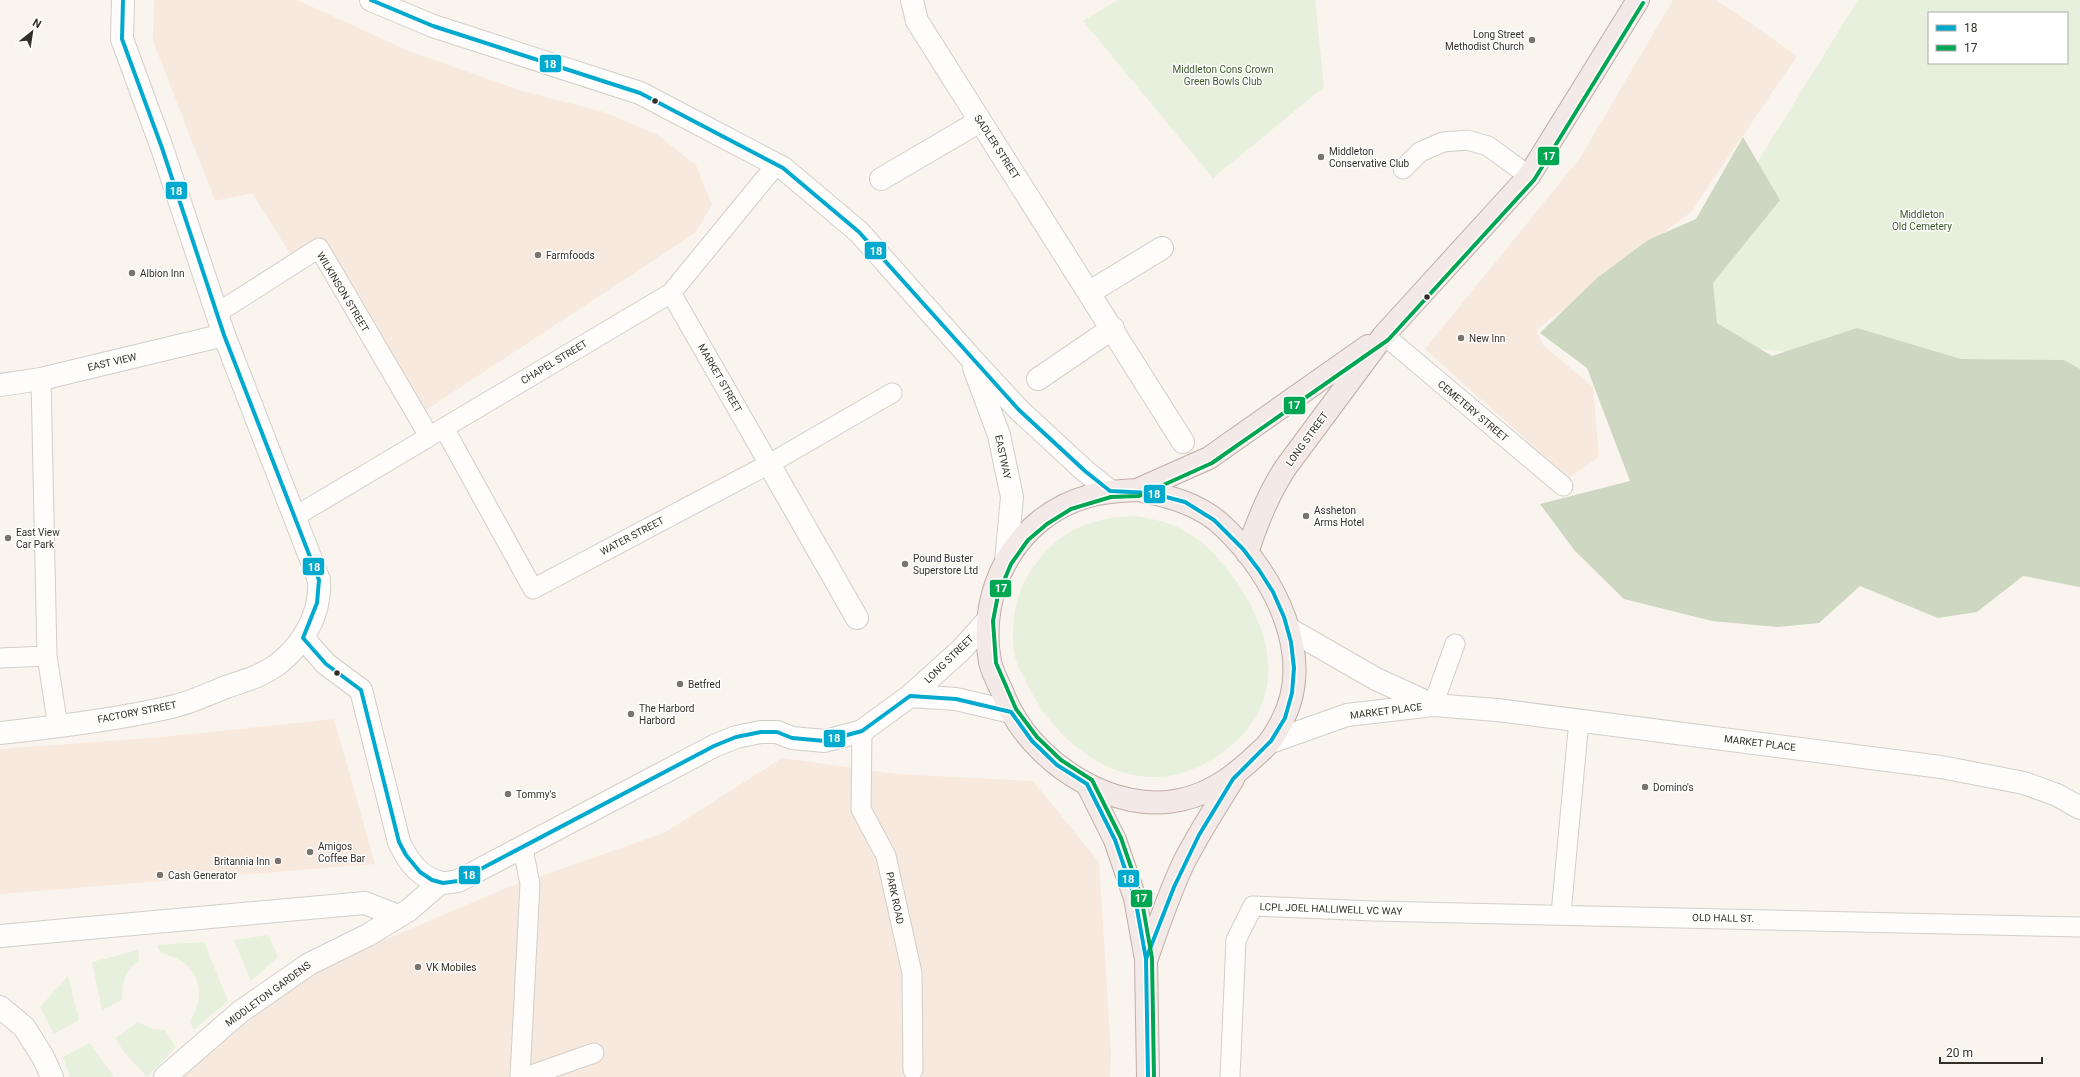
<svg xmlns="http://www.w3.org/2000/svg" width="2080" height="1077" font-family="Roboto,sans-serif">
	<rect width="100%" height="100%" fill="#f9f4ed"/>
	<path fill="#f8e9df" d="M 154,0 L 297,0 L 409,51 L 522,91 L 604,112 L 658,135 L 696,165 L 712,205 L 695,233 L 426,410 L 323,240 L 291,255 L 252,193 L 215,201 L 153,41 Z
		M 1673,0 L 1717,0 L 1797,56 L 1691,212 L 1536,330 L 1543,345 L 1593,387 L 1599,457 L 1569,478 L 1425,349 L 1580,158 Z
		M 334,719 L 375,864 L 0,894 L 0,749 L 163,737 Z
		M 782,758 L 896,774 L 1033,781 L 1099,862 L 1111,1054 L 1110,1077 L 180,1077 L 312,971 L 504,889 L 664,833 Z"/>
	<path fill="#e7f0dc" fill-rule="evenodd" d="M 1118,0 L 1315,0 L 1324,87 L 1213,178 L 1083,21 Z
		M 1858,0 L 2080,0 L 2080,433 L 1833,357 L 1649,337 ZM 1929,13 L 2067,13 L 2067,63 L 1929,63 Z
		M 1135,516 C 1153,519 1170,522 1185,531 C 1205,542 1220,560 1234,578 C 1277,638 1287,708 1220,754 C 1200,768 1176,778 1152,777 C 1096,776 1046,728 1025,679 C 1021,672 1017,664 1015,657 C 1009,623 1016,589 1037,562 C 1061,529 1096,517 1135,516 Z
		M 268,935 L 278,957 L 251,981 L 234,940 Z
		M 204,942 L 228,1001 L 193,1030 L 190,1021 C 209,990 197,960 160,953 L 157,945 Z
		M 138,950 L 139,960 C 125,973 122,980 122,1000 L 102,1010 L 92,962 Z
		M 68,976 L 79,1020 L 54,1034 L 40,1007 Z
		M 138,1022 L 152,1029 L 165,1030 L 176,1047 L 147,1077 L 124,1052 L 115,1038 Z
		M 90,1043 L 114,1077 L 70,1077 L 63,1057 Z"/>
	<path fill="#ced7c2" d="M 1743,137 L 1780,200 L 1713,283 L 1717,323 L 1772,356 L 1857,328 L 1961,359 L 2064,360 L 2080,369 L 2080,587 L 2023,576 L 1977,612 L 1938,618 L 1860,586 L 1819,623 L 1777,627 L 1712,621 L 1624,599 L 1575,551 L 1540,504 L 1630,481 L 1587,368 L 1540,333 L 1597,278 L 1648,240 L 1696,219 Z"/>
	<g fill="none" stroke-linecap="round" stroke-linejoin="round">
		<defs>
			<path id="lane" d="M 1403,169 L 1420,152 L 1443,142 L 1467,140 L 1488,146 L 1529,176
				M 671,293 L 769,464
				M 217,313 L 319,248 L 429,436
				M 1384,335 L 1563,486
				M 41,379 L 47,656
				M 444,428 L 533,589 L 769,464 L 892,393
				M 294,517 L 671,293 L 776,165
				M 0,658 L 47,656 L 58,727
				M 1433,705 L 1455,644
				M 862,731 L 861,809 L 886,856 L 912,973 L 913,1070
				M 1561,914 L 1579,720
				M 520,1077 L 530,884 L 523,849
				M 526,1077 L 594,1053
				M 1230,1077 L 1236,940 L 1253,906 L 1374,911 L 2080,927"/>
			<path id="street" d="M 912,0 L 917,21 L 1183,442
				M 881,179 L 980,121
				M 1090,292 L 1162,248
				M 1038,379 L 1113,328
				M 0,385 L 41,379 L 224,335
				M 769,464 L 857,618
				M 0,936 L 365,903 L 398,916
				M 0,1007 L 24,1027 L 43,1057 L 52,1077
				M 165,1077 L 240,1012 L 309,964 L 368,935 L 409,910 L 440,883"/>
			<path id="secondary" d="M 371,0 L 433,26 L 640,93 L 783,168 L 859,232 L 970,357 L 1019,410 L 1085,471 L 1110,491
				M 974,368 L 999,435 L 1012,497 L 1006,561
				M 1289,629 L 1376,679 L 1433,705
				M 303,638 L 326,664 L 361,690 L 399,842 C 407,860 419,877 439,882 C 444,884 452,882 458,881 L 714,746 L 736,737 L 761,732 L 777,732 L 792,738 L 825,741 L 862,731 L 910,696 L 962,649 L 987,621
				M 910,696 L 956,699 L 1011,712
				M 0,733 C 57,727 115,720 171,707 C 190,703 208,694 226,687 C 244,681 262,676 278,664 C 304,644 321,613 319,580 L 224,335 L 162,148 L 122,39 L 123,0
				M 1271,742 L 1347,715 L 1433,705 L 1497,710 L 1941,767 L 2024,783 L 2057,795 L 2080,808"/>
			<path id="primary" d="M 1137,490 C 1169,496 1201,504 1225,528 C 1274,575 1317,657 1281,723 C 1276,732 1272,740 1265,747 C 1240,771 1215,793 1180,800 C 1116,814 1041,767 1011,711 C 1007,704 1004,696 1001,689 C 997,681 992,671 990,662 C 977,590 1016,516 1089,496 C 1105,491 1121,491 1137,490 Z
				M 1137,490 L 1209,458 L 1368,346
				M 1247,553 C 1257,522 1268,494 1286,467 L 1384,335 L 1529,176 L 1638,0
				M 1087,784 L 1115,840 L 1135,898 L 1146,959 L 1148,1077
				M 1147,958 C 1158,926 1169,894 1183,864 C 1198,834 1216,807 1233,779"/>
		</defs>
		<use href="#lane" stroke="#d3cec8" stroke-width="21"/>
		<use href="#street" stroke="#d3cec8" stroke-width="24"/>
		<use href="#secondary" stroke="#d3cec8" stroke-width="24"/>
		<use href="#primary" stroke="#c1aea8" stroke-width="24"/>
		<use href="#lane" stroke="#fefdfc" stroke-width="19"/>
		<use href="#street" stroke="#fefdfc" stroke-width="22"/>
		<use href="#secondary" stroke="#fefdfc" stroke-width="22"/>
		<use href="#primary" stroke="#f3e9e6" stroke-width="22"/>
		<defs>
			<path id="bus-1" d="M 123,0 L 122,39 L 162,148 L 224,335 L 319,580 L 317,603 L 303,638 L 326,664 L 361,690 L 399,842 L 406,855 L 420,872 L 432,880 L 443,883 L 458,881 L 714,746 L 736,737 L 761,732 L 777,732 L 792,738 L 825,741 L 862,731 L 910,696 L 956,699 L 1011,712 L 1032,741 L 1057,765 L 1087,784 L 1115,840 L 1135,898 L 1146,959 L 1148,1077
				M 371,0 L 433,26 L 640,93 L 783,168 L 859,232 L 1019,410 L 1085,471 L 1110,491 L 1151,493 L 1185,502 L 1214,520 L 1243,549 L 1259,570 L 1273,592 L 1284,617 L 1291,642 L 1294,668 L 1292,693 L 1285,718 L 1271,741 L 1233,779 L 1199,835 L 1174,887 L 1146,959"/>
			<path id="bus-2" d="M 1154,1077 L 1152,958 L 1141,896 L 1121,838 L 1092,780 L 1061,760 L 1037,737 L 1016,709 L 996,663 L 993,621 L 998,595 L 1011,564 L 1028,540 L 1047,524 L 1071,509 L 1111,497 L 1139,496 L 1212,463 L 1388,340 L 1534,180 L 1643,3"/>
		</defs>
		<use href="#bus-1" stroke="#fff" stroke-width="7"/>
		<use href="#bus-2" stroke="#fff" stroke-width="7"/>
		<use href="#bus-1" stroke="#00a9ce" stroke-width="4"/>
		<use href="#bus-2" stroke="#00a651" stroke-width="4"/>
	</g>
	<g fill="#78746d" stroke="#fff" stroke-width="1.5">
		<circle cx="1532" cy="40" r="4"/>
		<circle cx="1321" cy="157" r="4"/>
		<circle cx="538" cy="255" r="4"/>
		<circle cx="132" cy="273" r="4"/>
		<circle cx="1461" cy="338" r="4"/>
		<circle cx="1306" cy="516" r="4"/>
		<circle cx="8" cy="538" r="4"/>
		<circle cx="905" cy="564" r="4"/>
		<circle cx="680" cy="684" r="4"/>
		<circle cx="631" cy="714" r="4"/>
		<circle cx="1645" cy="787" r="4"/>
		<circle cx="508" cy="794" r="4"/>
		<circle cx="310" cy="852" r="4"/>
		<circle cx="278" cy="861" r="4"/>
		<circle cx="160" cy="875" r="4"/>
		<circle cx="418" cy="967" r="4"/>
	</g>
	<g fill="#332f28" stroke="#fff" stroke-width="1.5">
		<circle cx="655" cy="101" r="3.5"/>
		<circle cx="1427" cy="297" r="3.5"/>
		<circle cx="337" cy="673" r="3.5"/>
	</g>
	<g text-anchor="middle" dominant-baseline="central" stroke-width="3" stroke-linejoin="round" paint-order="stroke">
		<g font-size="10" fill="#332f28" stroke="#fff" text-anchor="start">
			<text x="1524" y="34" text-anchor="end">Long Street<tspan x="1524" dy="12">Methodist Church</tspan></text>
			<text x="1329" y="151">Middleton<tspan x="1329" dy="12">Conservative Club</tspan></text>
			<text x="546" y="255">Farmfoods</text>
			<text x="140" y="273">Albion Inn</text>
			<text x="1469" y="338">New Inn</text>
			<text x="1314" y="510">Assheton<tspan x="1314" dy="12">Arms Hotel</tspan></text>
			<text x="16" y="532">East View<tspan x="16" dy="12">Car Park</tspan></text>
			<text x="913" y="558">Pound Buster<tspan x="913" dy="12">Superstore Ltd</tspan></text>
			<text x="688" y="684">Betfred</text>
			<text x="639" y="708">The Harbord<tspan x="639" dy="12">Harbord</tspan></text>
			<text x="1653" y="787">Domino's</text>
			<text x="516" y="794">Tommy's</text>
			<text x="318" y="846">Amigos<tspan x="318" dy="12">Coffee Bar</tspan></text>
			<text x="270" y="861" text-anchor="end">Britannia Inn</text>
			<text x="168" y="875">Cash Generator</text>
			<text x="426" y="967">VK Mobiles</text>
		</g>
		<g font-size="10" fill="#3b5728" stroke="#fff">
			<text x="1223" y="69">Middleton Cons Crown<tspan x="1223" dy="12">Green Bowls Club</tspan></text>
			<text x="1922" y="214">Middleton<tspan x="1922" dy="12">Old Cemetery</tspan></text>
		</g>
		<g font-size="10" fill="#332f28" stroke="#fff">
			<text transform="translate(997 147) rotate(57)">SADLER STREET</text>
			<text transform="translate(343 292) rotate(59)">WILKINSON STREET</text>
			<text transform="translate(112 362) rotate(-13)">EAST VIEW</text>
			<text transform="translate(554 362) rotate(-31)">CHAPEL STREET</text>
			<text transform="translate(720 378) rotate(60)">MARKET STREET</text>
			<text transform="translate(1473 411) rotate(40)">CEMETERY STREET</text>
			<text transform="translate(1307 439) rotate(-54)">LONG STREET</text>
			<text transform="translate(1003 457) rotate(78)">EASTWAY</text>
			<text transform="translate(632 536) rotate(-28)">WATER STREET</text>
			<text transform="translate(949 659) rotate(-44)">LONG STREET</text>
			<text transform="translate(1386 711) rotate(-7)">MARKET PLACE</text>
			<text transform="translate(137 712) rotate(-11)">FACTORY STREET</text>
			<text transform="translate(1760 743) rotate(7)">MARKET PLACE</text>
			<text transform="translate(895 898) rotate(78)">PARK ROAD</text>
			<text transform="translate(1331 909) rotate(2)">LCPL JOEL HALLIWELL VC WAY</text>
			<text transform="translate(1723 918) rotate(1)">OLD HALL ST.</text>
			<text transform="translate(268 994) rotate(-36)">MIDDLETON GARDENS</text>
		</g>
	</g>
	<g stroke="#fff" stroke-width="1.5">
		<rect x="539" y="54" width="23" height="19" rx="4" fill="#00a9ce"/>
		<rect x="1537" y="146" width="23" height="20" rx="4" fill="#00a651"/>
		<rect x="165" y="181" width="23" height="19" rx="4" fill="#00a9ce"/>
		<rect x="864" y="241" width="23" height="19" rx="4" fill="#00a9ce"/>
		<rect x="1283" y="396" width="23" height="19" rx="4" fill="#00a651"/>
		<rect x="1143" y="484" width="23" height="20" rx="4" fill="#00a9ce"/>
		<rect x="302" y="557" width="23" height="19" rx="4" fill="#00a9ce"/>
		<rect x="989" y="579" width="23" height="19" rx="4" fill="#00a651"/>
		<rect x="823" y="729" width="23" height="19" rx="4" fill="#00a9ce"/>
		<rect x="458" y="865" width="23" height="20" rx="4" fill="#00a9ce"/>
		<rect x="1117" y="869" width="23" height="19" rx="4" fill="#00a9ce"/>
		<rect x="1130" y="889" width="23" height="19" rx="4" fill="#00a651"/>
	</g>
	<g font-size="11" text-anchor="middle" font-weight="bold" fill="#fff">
		<text x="550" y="68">18</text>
		<text x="1549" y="160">17</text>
		<text x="176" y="195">18</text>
		<text x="876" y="255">18</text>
		<text x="1294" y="409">17</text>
		<text x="1154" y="498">18</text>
		<text x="314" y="571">18</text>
		<text x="1001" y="592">17</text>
		<text x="834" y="742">18</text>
		<text x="469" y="879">18</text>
		<text x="1128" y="883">18</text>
		<text x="1141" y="902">17</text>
	</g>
	<rect x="1928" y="12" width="140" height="52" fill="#ffffff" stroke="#adaca9"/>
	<rect x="1936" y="25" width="20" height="6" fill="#00a9ce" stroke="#adaca9"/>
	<text x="1964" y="32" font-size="12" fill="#332f28">18</text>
	<rect x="1936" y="45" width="20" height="6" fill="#00a651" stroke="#adaca9"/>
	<text x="1964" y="52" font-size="12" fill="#332f28">17</text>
	<g transform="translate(32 32) rotate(30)" stroke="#ffffff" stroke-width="3" paint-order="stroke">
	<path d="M0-3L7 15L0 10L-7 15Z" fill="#332f28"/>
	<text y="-6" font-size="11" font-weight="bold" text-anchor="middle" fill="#332f28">N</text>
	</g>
	<path d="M1940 1057v6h102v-6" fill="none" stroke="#332f28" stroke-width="2"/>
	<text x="1946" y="1057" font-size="12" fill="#332f28" stroke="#ffffff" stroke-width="3" paint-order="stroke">20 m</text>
</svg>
